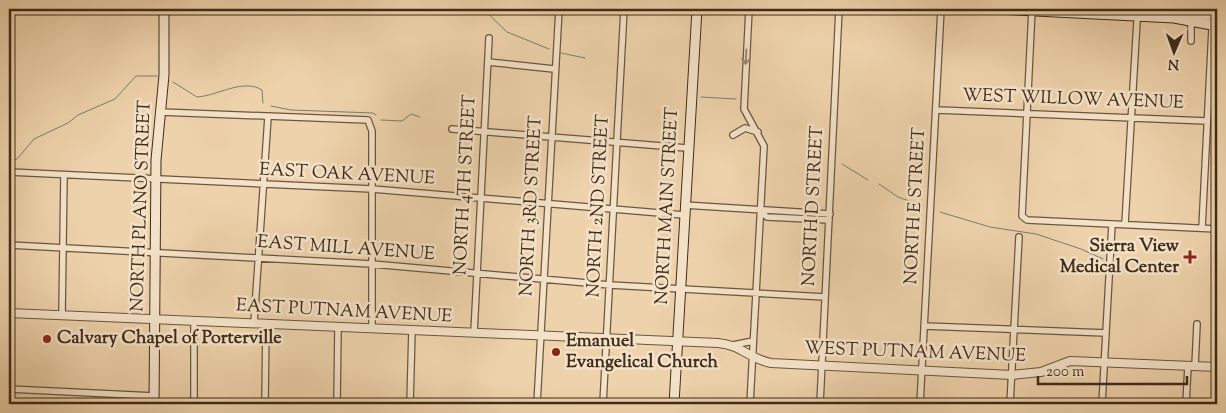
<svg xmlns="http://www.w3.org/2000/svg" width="1226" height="413" font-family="'Sorts Mill Goudy',serif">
	<rect width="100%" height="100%" fill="#eed2ab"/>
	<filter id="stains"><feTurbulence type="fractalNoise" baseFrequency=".004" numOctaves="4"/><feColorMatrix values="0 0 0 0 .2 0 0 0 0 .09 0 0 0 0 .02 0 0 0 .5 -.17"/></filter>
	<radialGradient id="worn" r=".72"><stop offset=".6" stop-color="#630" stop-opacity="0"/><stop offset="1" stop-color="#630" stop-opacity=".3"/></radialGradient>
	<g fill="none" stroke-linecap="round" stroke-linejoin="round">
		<path stroke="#757f72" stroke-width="1" d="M 483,9 L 507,32 L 549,49
			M 561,53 L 585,58
			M 173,82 L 197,97 C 217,96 243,78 262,90 L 263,103
			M 701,97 L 736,99
			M 271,106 L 291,110 L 373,113 L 376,115
			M 381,120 L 402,121 L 411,114 L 420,117
			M 9,162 L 17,159 L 34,139 L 68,123 L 78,115 L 115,99 L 136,76 L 157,76
			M 842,164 L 868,180
			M 879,184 L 898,197 L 923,206
			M 940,212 L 990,227 L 1036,234 L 1081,249 L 1103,259"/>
		<defs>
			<path id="minor" d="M 749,9 L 744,109 L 764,146 L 750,404
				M 1032,9 L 1022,216 L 1027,220 L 1217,229
				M 1191,41 L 1191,20
				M 488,62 L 554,69
				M 937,110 L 1207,121
				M 160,112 L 368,120 L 372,131 L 372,329
				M 452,129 L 687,148
				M 733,135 L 745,128 L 758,132
				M 9,172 L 372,189 L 684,215
				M 684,205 L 830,214
				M 760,211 L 767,217 L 829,220
				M 1125,224 L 1137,21 L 1141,9
				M 1202,228 L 1213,9
				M 9,245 L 372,264 L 610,285 L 825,297
				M 62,315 L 64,175
				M 254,323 L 268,117
				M 924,326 L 1106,333
				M 474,333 L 489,38
				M 733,345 L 753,341
				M 1195,366 L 1197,324
				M 9,389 L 154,396
				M 194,404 L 194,321
				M 265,404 L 266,323
				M 337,404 L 338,327
				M 410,404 L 412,330
				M 537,404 L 559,9
				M 603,404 L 624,9
				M 820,404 L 839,9
				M 920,404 L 941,9
				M 1010,404 L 1019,237
				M 1102,404 L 1112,224
				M 1186,404 L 1188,366"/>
			<path id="tertiary" d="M 9,313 L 718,343 C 742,345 749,359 771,363 L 1012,375 L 1041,372 L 1070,361 L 1217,367"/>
			<path id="secondary" d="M 996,9 L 1174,18 L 1217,26
				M 1160,9 L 1217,16
				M 154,404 L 156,160 L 164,75 L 164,9
				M 674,404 L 697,9"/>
		</defs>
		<use href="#minor" stroke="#6b5640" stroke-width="8"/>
		<use href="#tertiary" stroke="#6b5640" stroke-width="10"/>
		<use href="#secondary" stroke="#3f2c1c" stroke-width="11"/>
		<use href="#minor" stroke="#f4e2c8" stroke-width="5.5"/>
		<use href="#tertiary" stroke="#f4e2c8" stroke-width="8"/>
		<use href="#secondary" stroke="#f4e2c8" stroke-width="9"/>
	</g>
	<defs><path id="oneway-shaft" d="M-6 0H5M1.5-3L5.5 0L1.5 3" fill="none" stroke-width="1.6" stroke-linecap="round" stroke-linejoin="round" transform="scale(1.25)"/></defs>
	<use stroke="#9a8772" href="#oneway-shaft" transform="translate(746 57) rotate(93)"/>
	<g fill="#8f2418" stroke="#f4e2c8" stroke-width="2">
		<path d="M1187.5 249.5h5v5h5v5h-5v5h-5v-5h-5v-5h5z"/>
		<circle cx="47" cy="339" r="5"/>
		<circle cx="556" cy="352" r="5"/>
	</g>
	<g text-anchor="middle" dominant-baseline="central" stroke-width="5" stroke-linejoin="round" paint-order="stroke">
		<g font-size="18" fill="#3f2c1c" stroke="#f4e2c8">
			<text transform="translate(1073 100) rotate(2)">WEST WILLOW AVENUE</text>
			<text transform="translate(347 175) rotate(3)">EAST OAK AVENUE</text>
			<text transform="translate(466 185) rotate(-87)">NORTH 4TH STREET</text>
			<text transform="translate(142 206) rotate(-88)">NORTH PLANO STREET</text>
			<text transform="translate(532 206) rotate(-87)">NORTH 3RD STREET</text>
			<text transform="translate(599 206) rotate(-87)">NORTH 2ND STREET</text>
			<text transform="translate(668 206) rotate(-87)">NORTH MAIN STREET</text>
			<text transform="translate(814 206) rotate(-87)">NORTH D STREET</text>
			<text transform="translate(916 206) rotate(-87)">NORTH E STREET</text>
			<text transform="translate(346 249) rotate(4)">EAST MILL AVENUE</text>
			<text transform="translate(344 312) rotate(3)">EAST PUTNAM AVENUE</text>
			<text transform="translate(915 353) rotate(2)">WEST PUTNAM AVENUE</text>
		</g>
		<g font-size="18" font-weight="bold" fill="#3f2c1c" stroke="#f4e2c8" text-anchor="start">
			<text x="1179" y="247" text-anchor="end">Sierra View<tspan x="1179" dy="21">Medical Center</tspan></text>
			<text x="57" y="339">Calvary Chapel of Porterville</text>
			<text x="566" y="342">Emanuel<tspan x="566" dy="21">Evangelical Church</tspan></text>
		</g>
	</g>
	<rect width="1226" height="413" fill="none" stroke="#eed2ab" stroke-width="30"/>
	<rect x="10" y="10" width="1206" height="393" fill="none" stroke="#3f2c1c" stroke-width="2.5"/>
	<rect x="15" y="15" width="1196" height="383" fill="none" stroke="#3f2c1c"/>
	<g transform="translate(1174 52) rotate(182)" stroke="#f4e2c8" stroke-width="4" paint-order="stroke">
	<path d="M0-4L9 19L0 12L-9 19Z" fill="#3f2c1c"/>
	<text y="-8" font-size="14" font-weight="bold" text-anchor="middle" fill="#3f2c1c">N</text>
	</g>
	<path d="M1038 376v8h149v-8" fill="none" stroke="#3f2c1c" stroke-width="2.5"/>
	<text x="1046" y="376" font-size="15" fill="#3f2c1c" stroke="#f4e2c8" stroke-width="4" paint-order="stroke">200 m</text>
	<rect width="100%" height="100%" filter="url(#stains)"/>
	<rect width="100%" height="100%" fill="url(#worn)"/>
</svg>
